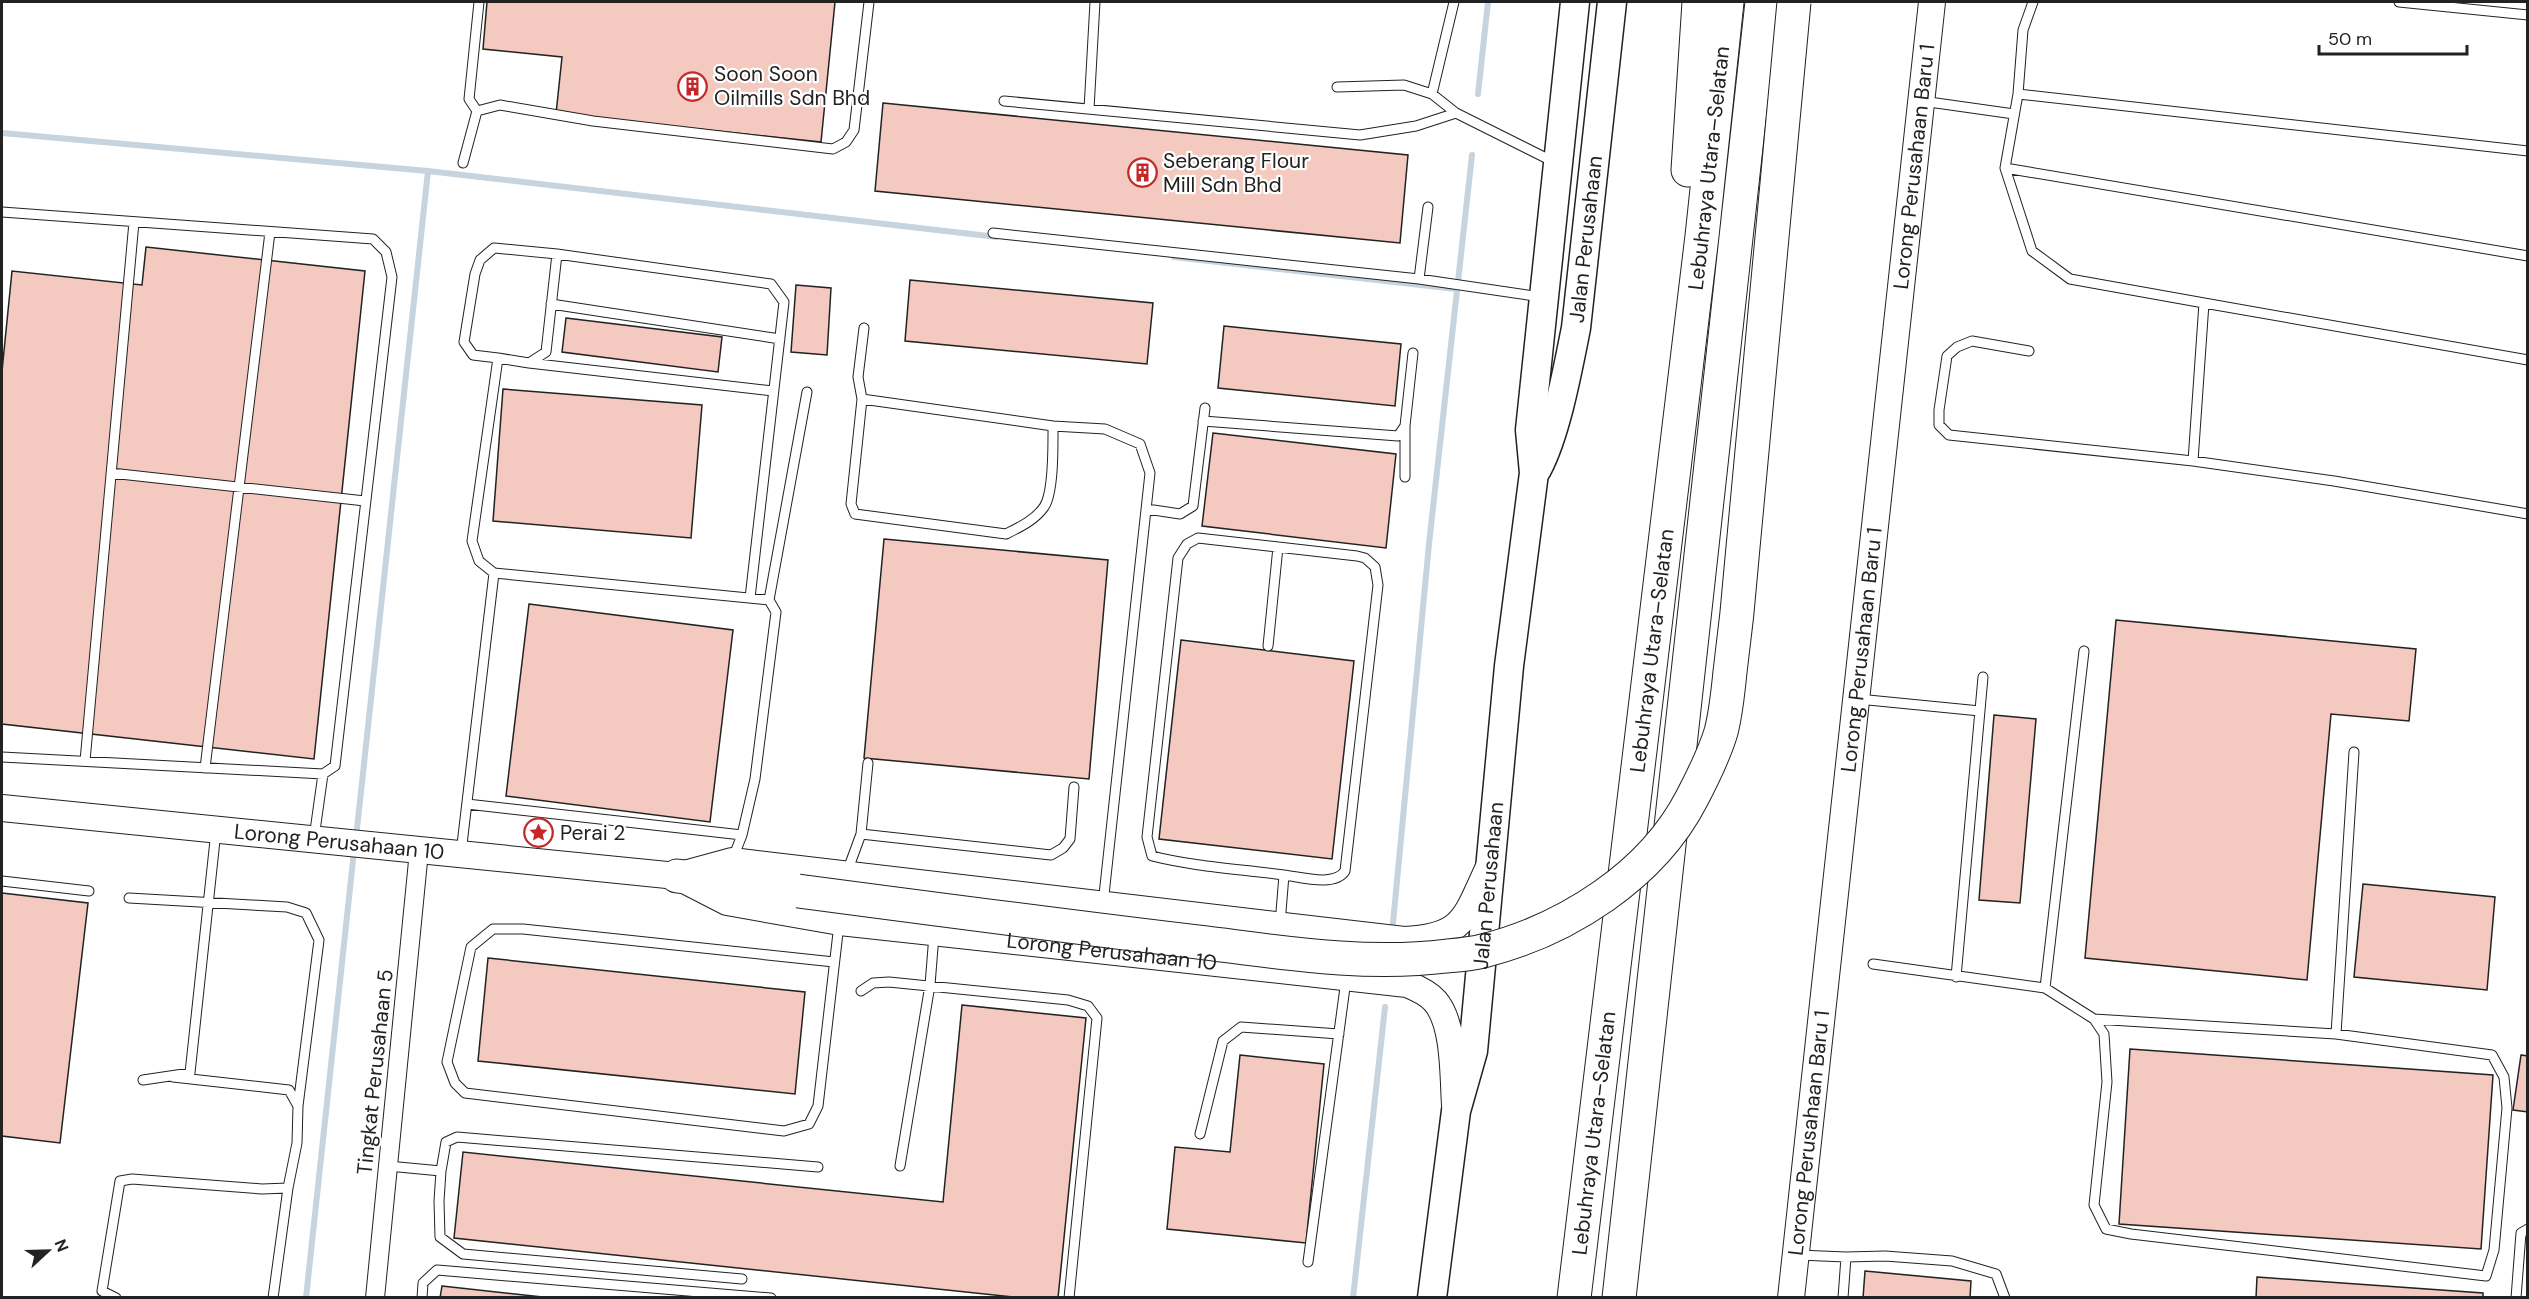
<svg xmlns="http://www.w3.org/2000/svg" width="2529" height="1299" font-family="'DM Sans',sans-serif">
	<rect width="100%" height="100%" fill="#fff"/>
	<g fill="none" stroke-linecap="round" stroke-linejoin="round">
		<path stroke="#c7d3dd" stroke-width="6" d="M 1478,94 L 1488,2
			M 2,133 L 428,171 L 997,237
			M 1174,257 L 1456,289
			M 356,838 L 428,171
			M 1393,923 L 1429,544 L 1472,155
			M 306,1298 L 354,851
			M 1353,1298 L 1385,1007"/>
	</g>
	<path fill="#f3c9c0" stroke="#222" stroke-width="1.5" d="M 487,2 L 835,2 L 821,142 L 556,114 L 562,57 L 483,49 Z
		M 883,103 L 1408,155 L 1400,243 L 875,191 Z
		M 146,247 L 365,271 L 314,759 L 2,724 L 2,371 L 12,271 L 142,285 Z
		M 910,280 L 1153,303 L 1147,364 L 905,341 Z
		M 796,285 L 831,288 L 827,355 L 791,352 Z
		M 566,318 L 722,337 L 718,372 L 562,352 Z
		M 1224,326 L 1401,344 L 1395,406 L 1218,388 Z
		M 503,389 L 702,405 L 691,538 L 493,521 Z
		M 1213,433 L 1396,454 L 1386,548 L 1202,526 Z
		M 884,539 L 1108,560 L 1089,779 L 864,758 Z
		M 529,604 L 733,630 L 710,822 L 506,796 Z
		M 2116,620 L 2416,649 L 2409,721 L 2331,714 L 2307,980 L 2085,958 Z
		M 1181,640 L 1354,661 L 1332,859 L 1159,839 Z
		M 1994,715 L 2036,719 L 2020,903 L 1979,900 Z
		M 2363,884 L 2495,897 L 2487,990 L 2354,977 Z
		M 2,893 L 88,903 L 60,1143 L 2,1136 Z
		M 488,958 L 805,992 L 795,1094 L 478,1061 Z
		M 962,1005 L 1086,1018 L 1058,1298 L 1022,1298 L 454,1238 L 463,1152 L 943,1202 Z
		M 2130,1049 L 2493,1075 L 2481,1249 L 2119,1224 Z
		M 1240,1055 L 1324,1064 L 1306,1243 L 1167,1229 L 1175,1147 L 1230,1152 Z
		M 2521,1055 L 2528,1056 L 2528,1112 L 2513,1110 Z
		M 1865,1271 L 1971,1281 L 1970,1298 L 1863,1298 Z
		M 2257,1277 L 2483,1293 L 2483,1298 L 2256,1298 Z
		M 442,1286 L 552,1298 L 440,1298 Z"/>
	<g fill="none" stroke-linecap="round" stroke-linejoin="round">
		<defs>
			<path id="lane" d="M 1454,2 L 1432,94 L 1456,113 L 1554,162
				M 2033,2 L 2023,30 L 2018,94 L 2005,168 L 2032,251 L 2070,279 L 2204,303 L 2193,461
				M 2399,2 L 2528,15
				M 1337,87 L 1404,85 L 1432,94
				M 2018,94 L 2528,151
				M 1004,101 L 1360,135 L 1416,126 L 1456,113
				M 1922,101 L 2014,114
				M 1089,109 L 1095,2
				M 477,111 L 469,99 L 479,2
				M 463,163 L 477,111 L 500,105 L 593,121 L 833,149 L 846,142 L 854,130 L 869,2
				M 2005,168 L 2528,256
				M 2,212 L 373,239 L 386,252 L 392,277 L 335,766 L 323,774 L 314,838
				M 993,233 L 1419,279 L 1541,297
				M 557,254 L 546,352 L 529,363 L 498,358 L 472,541 L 479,561 L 494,573 L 769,600 L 776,612 L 755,779 L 742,835 L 733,858
				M 1419,279 L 1428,207
				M 2204,303 L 2528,360
				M 551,304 L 780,339
				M 864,328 L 858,377 L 862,399 L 1053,426
				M 2029,351 L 1972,341 L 1957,347 L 1947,356 L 1939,410 L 1939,425 L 1949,435 L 2193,461 L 2334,481 L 2528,514
				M 498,358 L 473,355 L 464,342 L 475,274 L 480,260 L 494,248 L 557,254 L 771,284 L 784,302 L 750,598
				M 529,363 L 773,391
				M 862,399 L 851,504 L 855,514 L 1006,534 C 1020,527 1035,520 1044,507 C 1054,493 1053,444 1053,426 L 1105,429 L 1140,444 L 1150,473 L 1103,904
				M 1203,421 L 1398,436 L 1405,426 L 1413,353
				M 111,473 L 365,501
				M 1405,477 L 1405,426
				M 1147,509 L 1180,514 L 1193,506 L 1205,408
				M 769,600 L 807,392
				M 1268,646 L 1278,547
				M 1858,699 L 1980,711
				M 2,757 L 323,774
				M 85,761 L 134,222
				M 205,768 L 270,232
				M 467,804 L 742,835
				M 861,834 L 1051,855 L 1063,848 L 1070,839 L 1074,787
				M 461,853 L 494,573
				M 847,872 L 861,834 L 868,763
				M 2,881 L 89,891
				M 129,898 L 287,907 L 306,913 L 319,940 L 298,1106
				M 1280,924 L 1284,875 C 1301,877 1335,887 1345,871 L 1378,585 L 1375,567 L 1365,558 L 1357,556 L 1198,538 L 1187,544 L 1178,558 L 1147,837 L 1152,856 C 1196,867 1240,869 1284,875
				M 834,962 L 523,929 L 493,929 L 471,947 L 447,1062 L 455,1083 L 465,1093 L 784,1131 L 809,1124 L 818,1106 L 839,924
				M 1873,964 L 2045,988 L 2094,1019 L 2104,1034 L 2107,1082 L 2094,1205 L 2106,1229 L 2131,1234 L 2486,1276 L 2494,1250 L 2507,1108 L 2504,1077 L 2492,1055 L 2336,1034 L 2354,752
				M 1956,977 L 1983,677
				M 2045,988 L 2084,651
				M 861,991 L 873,983 L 889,982 L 1068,1000 L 1088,1006 L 1097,1018 L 1069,1298
				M 2094,1019 L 2336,1034
				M 173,1077 L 289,1090 L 298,1106 L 297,1143 L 288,1188 L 273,1298
				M 143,1080 L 190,1073 L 216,831
				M 1200,1134 L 1223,1041 L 1241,1027 L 1339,1034
				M 388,1166 L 441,1171 L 439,1201 L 440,1237 L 463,1254 L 742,1279
				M 900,1166 L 930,985 L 934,935
				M 441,1171 L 446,1142 L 457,1137 L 818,1167
				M 1798,1255 L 1846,1257 L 1843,1298
				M 1846,1257 L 1885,1256 L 1952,1261 L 1996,1274 L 2005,1298
				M 1308,1262 L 1346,980
				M 116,1298 L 102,1291 L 120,1181 L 132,1179 L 262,1189 L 288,1188
				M 422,1298 L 423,1283 L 437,1270 L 771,1298
				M 2516,1298 L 2521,1233 L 2528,1229"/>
			<path id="street" d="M 375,1298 L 419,851"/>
			<g id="secondary">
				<path id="s1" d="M 2,808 L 677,876 L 732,861 L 1404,940 C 1464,937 1465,918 1488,869"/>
				<path id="s2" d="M 688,882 L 727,902 L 840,922 L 1407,984 C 1417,988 1428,993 1435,1001 C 1455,1024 1453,1076 1455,1105"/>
				<path id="s3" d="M 1791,1298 L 1932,2"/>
			</g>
			<g id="primary">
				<path id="s4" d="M 1537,469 C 1556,434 1568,368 1576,328 L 1612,2"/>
				<path id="s5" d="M 1432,1298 L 1456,1111 L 1473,1051 L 1509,666 L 1534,473 L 1530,430 L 1575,2"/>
			</g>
			<g id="highway">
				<path d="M 1688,170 L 1699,2"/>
				<path d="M 677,876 L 798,891"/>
				<path id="s6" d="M 1574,1298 L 1702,236 L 1727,2"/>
				<path d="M 1619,1298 L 1762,2"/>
			</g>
		</defs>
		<use href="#lane" stroke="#222" stroke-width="11"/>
		<use href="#street" stroke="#222" stroke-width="20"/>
		<use href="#secondary" stroke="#222" stroke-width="28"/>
		<use href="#primary" stroke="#222" stroke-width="31"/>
		<use href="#highway" stroke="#222" stroke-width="35"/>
		<use href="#lane" stroke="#fff" stroke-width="9"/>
		<use href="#street" stroke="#fff" stroke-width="18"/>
		<use href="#secondary" stroke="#fff" stroke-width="26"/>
		<use href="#primary" stroke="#fff" stroke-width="28"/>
		<use href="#highway" stroke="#fff" stroke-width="33"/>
		<defs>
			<path id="highway-bridge" d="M 798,891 C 934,909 1070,927 1206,943 C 1286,953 1367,966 1447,956 C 1459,955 1472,954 1483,951 C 1566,930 1652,876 1692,798 C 1703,777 1714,755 1721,732 C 1726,713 1728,692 1730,672 C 1735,634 1739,596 1742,558 L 1794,2"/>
		</defs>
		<use href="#highway-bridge" stroke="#222" stroke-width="35" stroke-linecap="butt"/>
		<use href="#highway-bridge" stroke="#fff" stroke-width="33"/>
	</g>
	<defs>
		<symbol id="building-ring" viewBox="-11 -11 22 22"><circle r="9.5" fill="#fff" stroke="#c62828" stroke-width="1.5"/><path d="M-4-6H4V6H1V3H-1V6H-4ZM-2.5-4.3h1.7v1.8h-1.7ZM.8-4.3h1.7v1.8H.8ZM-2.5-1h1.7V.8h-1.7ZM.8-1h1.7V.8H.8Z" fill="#c62828"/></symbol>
		<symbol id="sight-ring" viewBox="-11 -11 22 22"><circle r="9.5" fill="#fff" stroke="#c62828" stroke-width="1.5"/><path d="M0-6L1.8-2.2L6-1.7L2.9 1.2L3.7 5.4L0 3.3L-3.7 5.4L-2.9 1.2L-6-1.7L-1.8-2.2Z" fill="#c62828"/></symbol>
	</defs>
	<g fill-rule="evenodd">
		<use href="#building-ring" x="676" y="70" width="33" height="33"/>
		<use href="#building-ring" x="1126" y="156" width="33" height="33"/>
		<use href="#sight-ring" x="522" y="816" width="33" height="33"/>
	</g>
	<g text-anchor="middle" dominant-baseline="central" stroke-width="4.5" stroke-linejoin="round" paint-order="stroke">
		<g font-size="21" fill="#222" stroke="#fff" text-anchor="start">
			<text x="714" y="74">Soon Soon<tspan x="714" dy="24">Oilmills Sdn Bhd</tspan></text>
			<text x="1163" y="161">Seberang Flour<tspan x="1163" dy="24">Mill Sdn Bhd</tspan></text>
			<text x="560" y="833">Perai 2</text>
		</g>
		<g font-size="21" fill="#222" stroke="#fff">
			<text stroke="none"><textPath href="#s3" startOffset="1138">Lorong Perusahaan Baru 1</textPath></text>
			<text stroke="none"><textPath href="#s6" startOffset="1138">Lebuhraya Utara–Selatan</textPath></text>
			<text stroke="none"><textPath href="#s4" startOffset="236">Jalan Perusahaan</textPath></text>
			<text stroke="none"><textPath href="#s6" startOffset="652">Lebuhraya Utara–Selatan</textPath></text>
			<text stroke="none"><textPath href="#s3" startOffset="652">Lorong Perusahaan Baru 1</textPath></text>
			<text stroke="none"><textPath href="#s1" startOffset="339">Lorong Perusahaan 10</textPath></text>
			<text stroke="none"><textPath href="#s5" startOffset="417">Jalan Perusahaan</textPath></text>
			<text stroke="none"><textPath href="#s2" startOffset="432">Lorong Perusahaan 10</textPath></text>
			<text transform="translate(375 1072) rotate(-84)">Tingkat Perusahaan 5</text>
			<text stroke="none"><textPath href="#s6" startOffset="166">Lebuhraya Utara–Selatan</textPath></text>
			<text stroke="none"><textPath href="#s3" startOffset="166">Lorong Perusahaan Baru 1</textPath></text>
		</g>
	</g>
	<rect width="2529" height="1299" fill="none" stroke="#222222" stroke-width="6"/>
	<g transform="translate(48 1251) rotate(68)" stroke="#ffffff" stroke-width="4.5" paint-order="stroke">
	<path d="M0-4.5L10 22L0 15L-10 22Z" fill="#222222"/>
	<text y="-9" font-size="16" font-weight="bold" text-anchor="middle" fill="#222222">N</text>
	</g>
	<path d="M2319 45v9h148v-9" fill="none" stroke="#222222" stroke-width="3"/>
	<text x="2328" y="45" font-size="18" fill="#222222" stroke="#ffffff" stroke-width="4.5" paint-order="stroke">50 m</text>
</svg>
